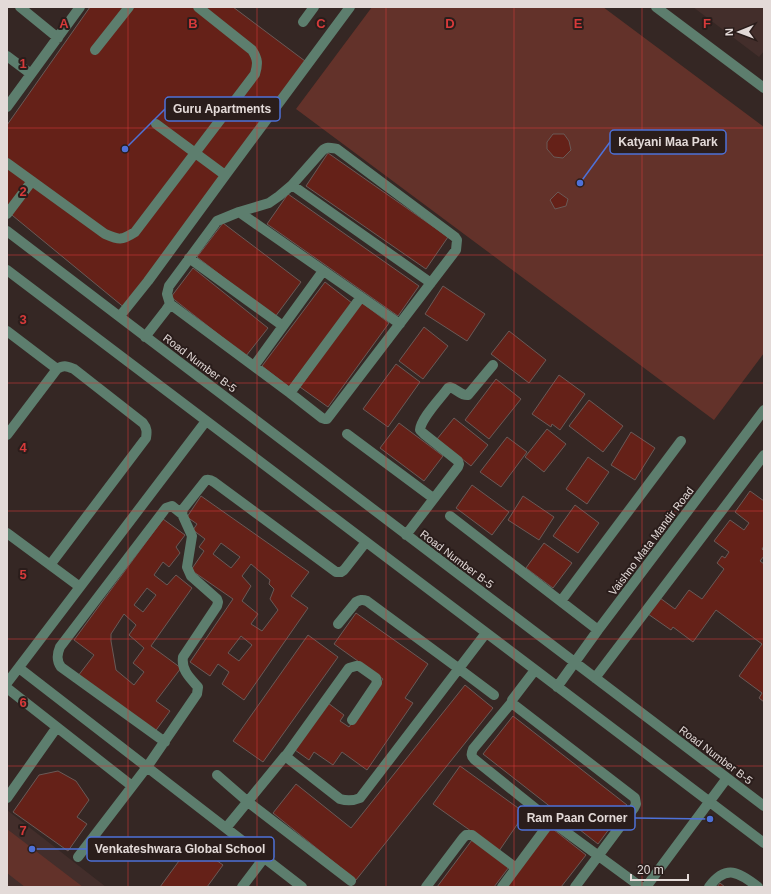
<svg xmlns="http://www.w3.org/2000/svg" width="771" height="894" font-family="Helvetica,sans-serif">
	<rect width="100%" height="100%" fill="#352724"/>
	<path fill="#432e2b" d="M 693,7 L 764,7 L 764,51 L 759,57 Z
		M 7,810 L 106,887 L 7,887 Z"/>
	<path fill="#63322a" d="M 372,7 L 603,7 L 764,127 L 764,353 L 714,420 L 296,109 Z
		M 7,829 L 83,887 L 25,887 L 7,873 Z"/>
	<path fill="#652118" stroke="#6a5a57" fill-rule="evenodd" d="M 90,7 L 233,7 L 305,61 L 126,309 L 7,211 L 7,125 Z
		M 553,134 L 564,134 L 569,141 L 571,150 L 563,158 L 554,157 L 547,149 L 547,142 Z
		M 328,153 L 448,237 L 426,269 L 306,186 Z
		M 558,192 L 568,199 L 566,206 L 555,209 L 550,200 Z
		M 288,194 L 419,286 L 398,316 L 267,224 Z
		M 223,223 L 301,282 L 275,317 L 197,257 Z
		M 193,268 L 268,328 L 246,356 L 171,297 Z
		M 325,282 L 352,303 L 289,387 L 262,366 Z
		M 443,286 L 485,314 L 467,341 L 425,314 Z
		M 361,302 L 389,323 L 328,407 L 300,387 Z
		M 424,327 L 448,346 L 423,379 L 399,361 Z
		M 509,331 L 546,360 L 529,383 L 491,354 Z
		M 396,364 L 420,382 L 388,427 L 363,409 Z
		M 559,375 L 585,394 L 560,430 L 552,424 L 551,427 L 532,414 Z
		M 496,379 L 521,399 L 489,439 L 465,420 Z
		M 589,400 L 623,426 L 603,452 L 569,426 Z
		M 454,418 L 488,445 L 471,466 L 437,439 Z
		M 399,423 L 443,456 L 424,481 L 380,448 Z
		M 547,429 L 566,444 L 544,472 L 525,457 Z
		M 631,432 L 655,448 L 635,480 L 611,465 Z
		M 507,437 L 527,452 L 501,487 L 480,472 Z
		M 588,457 L 609,472 L 587,504 L 566,489 Z
		M 472,485 L 509,512 L 492,535 L 456,508 Z
		M 750,491 L 764,501 L 764,546 L 762,549 L 764,551 L 764,556 L 760,561 L 764,564 L 764,702 L 759,698 L 762,693 L 739,676 L 762,644 L 716,610 L 693,642 L 673,627 L 671,630 L 648,614 L 660,598 L 675,609 L 689,590 L 702,599 L 724,569 L 717,563 L 722,556 L 725,558 L 729,552 L 714,541 L 730,520 L 744,530 L 749,523 L 735,512 Z
		M 201,496 L 309,572 L 291,596 L 308,608 L 244,700 L 222,684 L 229,672 L 218,664 L 210,676 L 190,662 L 233,599 L 191,570 L 204,551 L 199,547 L 205,539 L 193,530 L 197,524 L 187,517 ZM 221,543 L 240,557 L 231,568 L 213,554 ZM 251,564 L 270,580 L 269,584 L 274,589 L 270,599 L 278,610 L 262,631 L 251,624 L 258,614 L 242,601 L 251,586 L 242,576 ZM 241,636 L 252,645 L 239,661 L 228,653 Z
		M 523,496 L 554,517 L 539,540 L 508,520 Z
		M 575,505 L 599,523 L 578,553 L 553,536 Z
		M 163,519 L 185,535 L 176,547 L 180,553 L 169,567 L 163,562 L 154,575 L 167,585 L 176,575 L 192,588 L 151,646 L 181,668 L 156,701 L 170,711 L 154,733 L 78,676 L 94,655 L 74,640 ZM 147,588 L 156,595 L 143,612 L 134,605 ZM 124,614 L 136,625 L 129,635 L 144,648 L 133,663 L 144,672 L 134,685 L 116,670 L 111,641 L 111,634 Z
		M 544,543 L 572,563 L 553,588 L 526,568 Z
		M 356,613 L 428,664 L 405,698 L 413,703 L 367,770 L 342,752 L 333,765 L 314,752 L 309,760 L 295,750 L 328,703 L 344,715 L 340,721 L 349,727 L 383,679 L 334,644 Z
		M 308,635 L 338,657 L 263,762 L 233,741 Z
		M 465,685 L 493,708 L 356,880 L 273,813 L 296,784 L 351,828 Z
		M 513,716 L 627,805 L 598,844 L 483,754 Z
		M 460,766 L 525,813 L 499,851 L 433,804 Z
		M 58,771 L 76,781 L 89,800 L 77,817 L 87,824 L 68,851 L 13,812 L 39,775 Z
		M 549,826 L 586,855 L 561,887 L 503,887 Z
		M 472,840 L 509,867 L 494,887 L 437,887 Z
		M 192,843 L 223,865 L 207,887 L 160,887 Z
		M 720,883 L 725,887 L 717,887 Z"/>
	<g fill="none" stroke-linecap="round" stroke-linejoin="round">
		<path stroke="#5d7e6e" stroke-width="10" d="M 20,7 L 58,38
			M 656,7 L 764,88
			M 303,22 L 314,7
			M 95,50 L 129,7
			M 7,56 L 31,74
			M 7,107 L 80,7
			M 156,124 L 225,175
			M 7,163 L 105,234 C 119,240 121,241 135,232 L 255,74 C 258,64 258,59 252,50 L 198,7
			M 292,185 L 431,283
			M 239,212 L 400,324
			M 7,214 L 32,181
			M 7,231 L 137,330 L 764,806
			M 189,258 L 283,326
			M 7,270 L 764,843
			M 120,316 L 148,281 L 227,173 L 350,7
			M 7,331 L 57,369
			M 145,337 L 166,310 L 170,304 L 290,393 L 322,418 L 325,419 L 327,419 L 456,250 L 457,240 L 455,237 L 337,149 C 331,148 327,146 322,151 L 292,185 L 279,196 L 269,203 L 239,212 L 217,221 L 169,286 L 167,294 L 170,304
			M 254,366 L 323,271
			M 290,393 L 361,297
			M 347,434 L 433,498
			M 7,435 L 57,369 C 64,365 66,366 74,369 L 143,423 C 147,428 147,432 146,438 L 50,565
			M 450,516 L 598,630
			M 7,533 L 80,587
			M 406,535 L 458,467 L 459,464 L 458,461 L 424,434 L 420,430 C 421,418 441,398 448,388 L 450,387 C 457,389 461,396 468,395 L 493,365
			M 561,601 L 681,441
			M 338,624 L 356,602 C 360,600 362,599 367,601 L 458,668 L 494,695
			M 19,668 L 302,887
			M 535,670 L 512,700 L 512,702 L 513,704 L 635,798 L 636,804 L 634,808 L 575,887
			M 595,678 L 764,455
			M 7,683 L 206,421
			M 557,687 L 598,630 L 764,410
			M 7,688 L 132,786
			M 512,702 L 473,749 C 471,754 471,756 474,759 L 551,821 L 641,887
			M 165,742 L 61,667 C 56,660 57,654 60,647 L 166,508 L 172,506 L 182,514
			M 285,757 L 349,668 L 356,666 L 359,666 L 376,678 L 377,683 L 352,720
			M 217,775 L 248,802 L 351,881
			M 7,798 L 57,727
			M 226,828 L 285,756 L 340,799 C 347,801 353,801 360,798 L 486,633
			M 78,857 L 147,767 L 197,694 L 198,687 C 190,678 181,670 183,657 L 217,606 L 218,602 L 217,599 L 191,576 L 187,567 L 192,536 L 182,514 L 183,509 L 206,480 C 209,479 211,480 214,482 L 336,572 L 341,572 L 344,570 L 366,542
			M 242,887 L 264,858
			M 426,887 L 463,838 L 466,835 L 472,835 L 516,868
			M 502,887 L 551,821
			M 646,887 L 727,778
			M 709,887 C 726,864 739,872 758,887"/>
	</g>
	<path fill="none" stroke="#d73a3a" stroke-width="1" stroke-opacity="0.55" d="M 128,7 L 128,887M 257,7 L 257,887M 386,7 L 386,887M 514,7 L 514,887M 642,7 L 642,887M 7,128 L 764,128M 7,255 L 764,255M 7,383 L 764,383M 7,511 L 764,511M 7,639 L 764,639M 7,766 L 764,766"/>
	<g text-anchor="middle" dominant-baseline="central" stroke-width="4" stroke-linejoin="round" paint-order="stroke">
		<g font-size="11" fill="#e3dad8" stroke="#2a1d1b">
			<text transform="translate(200 363) rotate(37)">Road Number B-5</text>
			<text transform="translate(651 541) rotate(-53)">Vaishno Mata Mandir Road</text>
			<text transform="translate(457 559) rotate(37)">Road Number B-5</text>
			<text transform="translate(716 755) rotate(37)">Road Number B-5</text>
		</g>
	</g>
	<g font-size="13" text-anchor="middle" font-weight="bold" fill="#d73a3a" stroke="#2a1d1b" stroke-width="4" stroke-linejoin="round" paint-order="stroke">
		<text x="64" y="28">A</text>
		<text x="193" y="28">B</text>
		<text x="321" y="28">C</text>
		<text x="450" y="28">D</text>
		<text x="578" y="28">E</text>
		<text x="707" y="28">F</text>
		<text x="23" y="68">1</text>
		<text x="23" y="196">2</text>
		<text x="23" y="324">3</text>
		<text x="23" y="452">4</text>
		<text x="23" y="579">5</text>
		<text x="23" y="707">6</text>
		<text x="23" y="835">7</text>
	</g>
	<path fill="none" stroke="#4e71d8" stroke-width="1.5" d="M125 149L165 109M580 183L610 142M710 819L635 818M32 849L87 849"/>
	<g fill="#4e71d8" stroke="#2a1d1b" stroke-width="1.5">
		<circle cx="125" cy="149" r="4"/>
		<circle cx="580" cy="183" r="4"/>
		<circle cx="710" cy="819" r="4"/>
		<circle cx="32" cy="849" r="4"/>
	</g>
	<g fill="#2a1d1b" stroke="#4e71d8" stroke-width="1.5">
		<rect x="165" y="97" width="115" height="24" rx="4"/>
		<rect x="610" y="130" width="116" height="24" rx="4"/>
		<rect x="518" y="806" width="117" height="24" rx="4"/>
		<rect x="87" y="837" width="187" height="24" rx="4"/>
	</g>
	<g font-size="12" text-anchor="middle" font-weight="bold" fill="#e3dad8">
		<text x="222" y="113">Guru Apartments</text>
		<text x="668" y="146">Katyani Maa Park</text>
		<text x="577" y="822">Ram Paan Corner</text>
		<text x="180" y="853">Venkateshwara Global School</text>
	</g>
	<rect width="771" height="894" fill="none" stroke="#e3dad8" stroke-width="16"/>
	<g transform="translate(739 32) rotate(269)" stroke="#2a1d1b" stroke-width="3" paint-order="stroke">
	<path d="M0-3L7 15L0 10L-7 15Z" fill="#e3dad8"/>
	<text y="-6" font-size="11" font-weight="bold" text-anchor="middle" fill="#e3dad8">N</text>
	</g>
	<path d="M631 874v6h57v-6" fill="none" stroke="#e3dad8" stroke-width="2"/>
	<text x="637" y="874" font-size="12" fill="#e3dad8" stroke="#2a1d1b" stroke-width="3" paint-order="stroke">20 m</text>
</svg>
